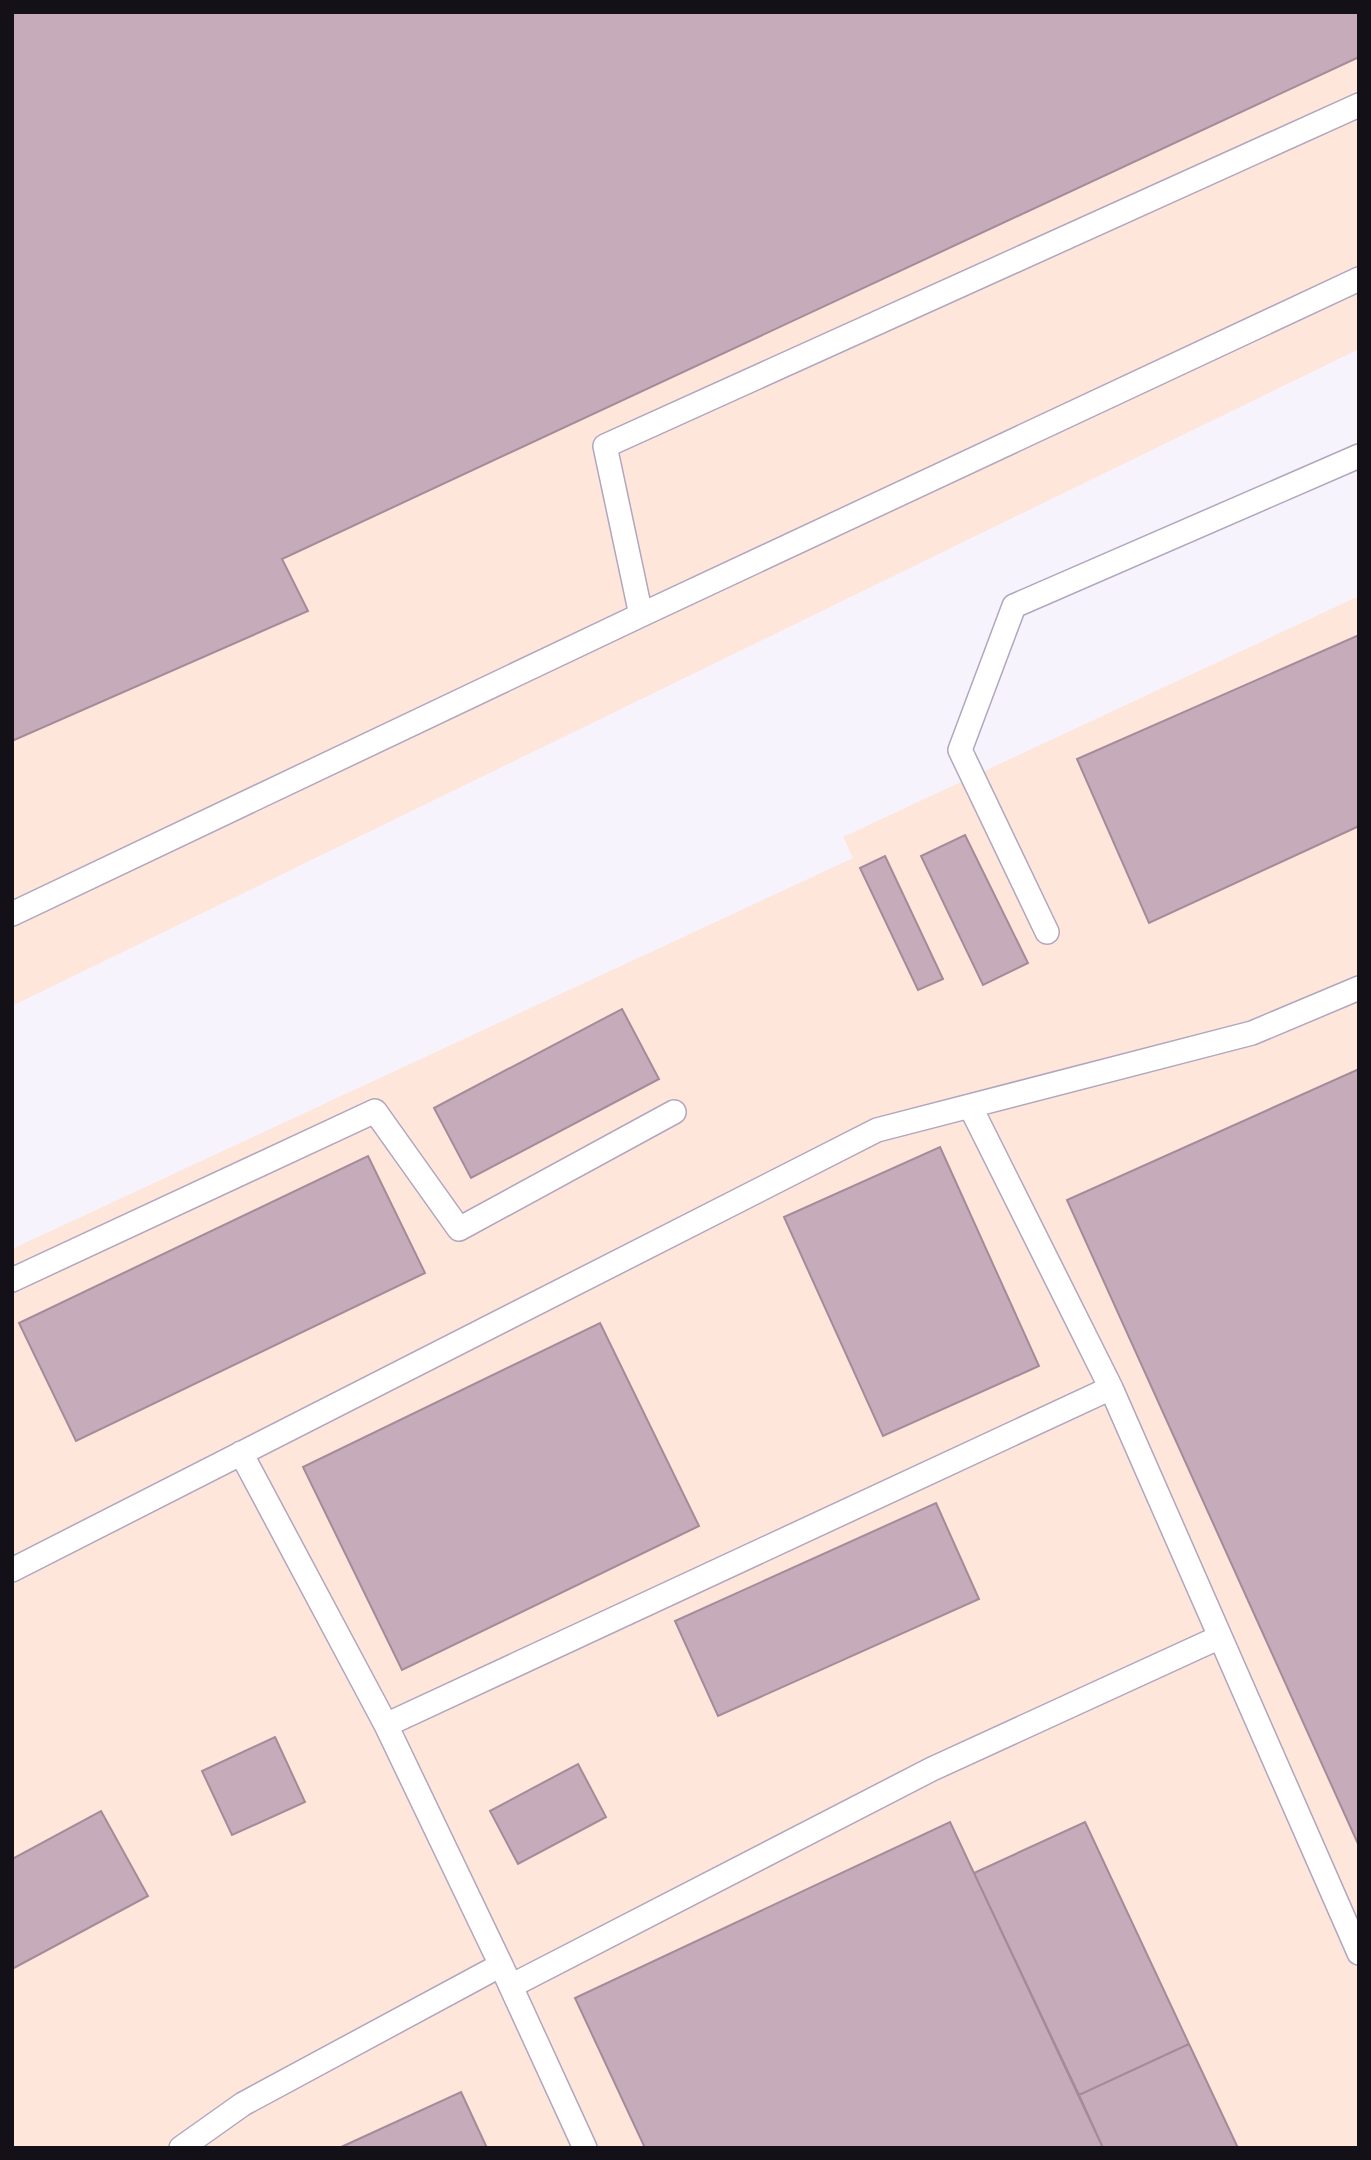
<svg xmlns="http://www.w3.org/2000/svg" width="1371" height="2160" font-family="Raleway,sans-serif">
	<rect width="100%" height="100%" fill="#f7f3fd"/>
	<path fill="#fee6db" d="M 12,12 L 1359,12 L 1359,349 L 12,1006 Z
		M 1359,596 L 1359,2148 L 12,2148 L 12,1249 L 853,858 L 843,837 Z"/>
	<path fill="#c6acbb" stroke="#a48b9a" stroke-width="2" d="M 12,12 L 1359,12 L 1359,57 L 282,559 L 308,611 L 12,741 Z
		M 1359,635 L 1359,826 L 1149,923 L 1077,759 Z
		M 965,835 L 1028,963 L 983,985 L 921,856 Z
		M 885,856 L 943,979 L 918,990 L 860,868 Z
		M 622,1009 L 659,1079 L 471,1178 L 434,1108 Z
		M 1359,1069 L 1359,1846 L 1067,1200 Z
		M 940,1147 L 1039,1366 L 883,1436 L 784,1217 Z
		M 368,1156 L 425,1273 L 76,1441 L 19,1323 Z
		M 600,1323 L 699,1526 L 402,1670 L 303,1467 Z
		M 936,1503 L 979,1599 L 718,1716 L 675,1621 Z
		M 275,1737 L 305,1802 L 232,1835 L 202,1771 Z
		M 578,1764 L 606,1817 L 518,1864 L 490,1811 Z
		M 101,1811 L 148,1896 L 12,1969 L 12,1859 Z
		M 950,1822 L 1103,2148 L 645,2148 L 575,1998 Z
		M 1085,1822 L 1189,2044 L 1079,2095 L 974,1873 Z
		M 1189,2044 L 1238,2148 L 1103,2148 L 1079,2095 Z
		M 461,2092 L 487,2148 L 339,2148 Z"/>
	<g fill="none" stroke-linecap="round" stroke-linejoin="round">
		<defs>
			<path id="service" d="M 641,615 L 605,446 L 1359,105
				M 12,914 L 641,615 L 1359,279
				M 1047,932 L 960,750 L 1014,606 L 1359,456
				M 970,1106 L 1111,1388 L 1359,1953
				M 12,1280 L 375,1111 L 459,1229 L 674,1112
				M 241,1453 L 386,1725 L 501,1965 L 585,2148
				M 12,1570 L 877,1130 L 1252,1033 L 1359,988
				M 386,1725 L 1111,1388
				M 511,1986 L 932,1769 L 1220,1637
				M 181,2148 L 243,2104 L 501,1965"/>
		</defs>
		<use href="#service" stroke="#b1a6bf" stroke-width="26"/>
		<use href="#service" stroke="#fff" stroke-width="23"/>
	</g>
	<rect width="1371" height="2160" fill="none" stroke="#141018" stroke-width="28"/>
</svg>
